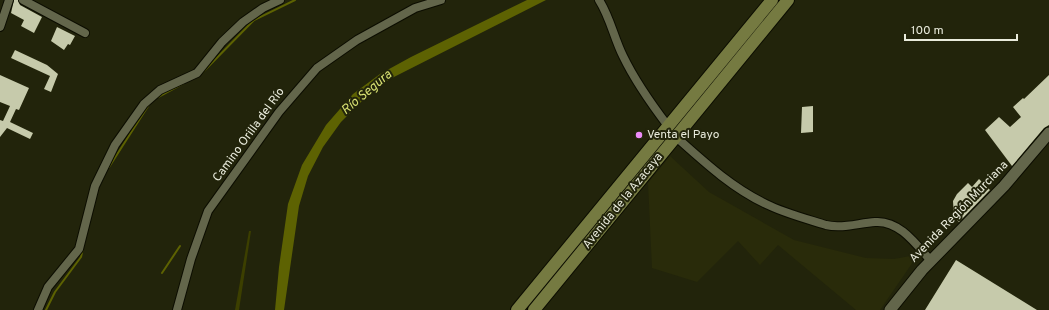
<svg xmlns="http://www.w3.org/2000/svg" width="1049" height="310" font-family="Overpass,sans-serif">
	<rect width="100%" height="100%" fill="#22240b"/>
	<path fill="#292b0a" d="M 670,156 L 709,192 L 794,240 L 866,258 L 894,259 L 910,256 L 913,262 L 880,310 L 856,310 L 778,245 L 760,265 L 738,241 L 697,282 L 652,268 L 648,183 Z"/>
	<path fill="#3c3f00" d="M 249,231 L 251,231 L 239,310 L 235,310 Z"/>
	<path fill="#5d6202" d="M 527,0 L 546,0 L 390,79 L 363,100 L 341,122 L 323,147 L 308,176 L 299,206 L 284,310 L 275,310 L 279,267 L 288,204 L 302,165 L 326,125 L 353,94 L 380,74 L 411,57 Z"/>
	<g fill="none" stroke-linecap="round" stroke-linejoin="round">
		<path stroke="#5d6202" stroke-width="2" d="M 200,75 L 254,20 L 295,0
			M 158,97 L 184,83
			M 109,167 L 150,103
			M 162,273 L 180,246
			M 46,310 L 55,292 L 81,257 L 83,248"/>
	</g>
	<path fill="#c6caab" d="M 14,0 L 18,0 L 20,5 L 42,17 L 34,33 L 21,26 L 24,20 L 11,13 Z
		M 57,27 L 75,36 L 70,45 L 68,44 L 64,50 L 51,41 Z
		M 15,50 L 47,65 L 58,74 L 51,92 L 44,89 L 50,76 L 11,58 Z
		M 0,75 L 29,88 L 19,110 L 16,109 L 10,122 L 33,133 L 30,139 L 7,128 L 0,137 L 0,120 L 3,121 L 10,106 L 0,102 Z
		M 1049,75 L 1049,125 L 1044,128 L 1012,166 L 985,130 L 999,117 L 1010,127 L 1021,117 L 1013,107 L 1023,98 L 1024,99 Z
		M 813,106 L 813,132 L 801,133 L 802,107 Z
		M 979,179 L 990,190 L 959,222 L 954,217 L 953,201 L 957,194 L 968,183 L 972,187 Z
		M 956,260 L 1037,310 L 925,310 Z"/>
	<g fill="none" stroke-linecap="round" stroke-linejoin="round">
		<defs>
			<path id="minor" d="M 23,0 L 85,33
				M 599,0 C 610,17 614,38 623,56 C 635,81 652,105 668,126
				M 0,27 L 9,0
				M 676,137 C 704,162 732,188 766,204 C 784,213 807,219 826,225 C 842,229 859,223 875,222 C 899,220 916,244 930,260
				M 38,310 L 48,287 L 79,249 L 95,186 L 115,145 L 144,104 L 160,90 L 197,73 L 222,42 L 243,22 L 263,8 L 280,0
				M 177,310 L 191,259 L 208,211 L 279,112 L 317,68 L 357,40 L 415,8 L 441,0"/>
			<path id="secondary" d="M 890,310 L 922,270 L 1004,186 L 1049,133"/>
			<path id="primary" d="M 517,310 L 772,0
				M 534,310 L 788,0"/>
		</defs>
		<use href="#minor" stroke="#0c0d00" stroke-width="10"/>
		<use href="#secondary" stroke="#0c0d00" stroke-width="13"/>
		<use href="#primary" stroke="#0c0d00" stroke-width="14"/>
		<use href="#minor" stroke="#63664b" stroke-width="8"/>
		<use href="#secondary" stroke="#63664b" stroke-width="11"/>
		<use href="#primary" stroke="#757a41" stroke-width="12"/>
	</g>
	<circle fill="#ed8cf9" stroke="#22240b" stroke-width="1.5" cx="639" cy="135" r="4"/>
	<g text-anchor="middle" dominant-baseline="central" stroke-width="4" stroke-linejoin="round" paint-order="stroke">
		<g font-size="12" fill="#e9ebdc" stroke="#22240b">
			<text transform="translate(249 135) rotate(-54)">Camino Orilla del Río</text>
			<text transform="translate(623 201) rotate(-51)">Avenida de la Azacaya</text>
			<text transform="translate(959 212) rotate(-46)">Avenida Región Murciana</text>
		</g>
		<g font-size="12" fill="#e9ebdc" stroke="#22240b" text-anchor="start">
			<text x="647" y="135">Venta el Payo</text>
		</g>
		<g font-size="13" font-style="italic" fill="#d8e172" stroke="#22240b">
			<text transform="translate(367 93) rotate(-40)">Río Segura</text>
		</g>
	</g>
	<path d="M905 34v6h112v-6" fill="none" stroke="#e9ebdc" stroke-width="2"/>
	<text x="911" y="34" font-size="12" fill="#e9ebdc" stroke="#22240b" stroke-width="3" paint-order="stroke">100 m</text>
</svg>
